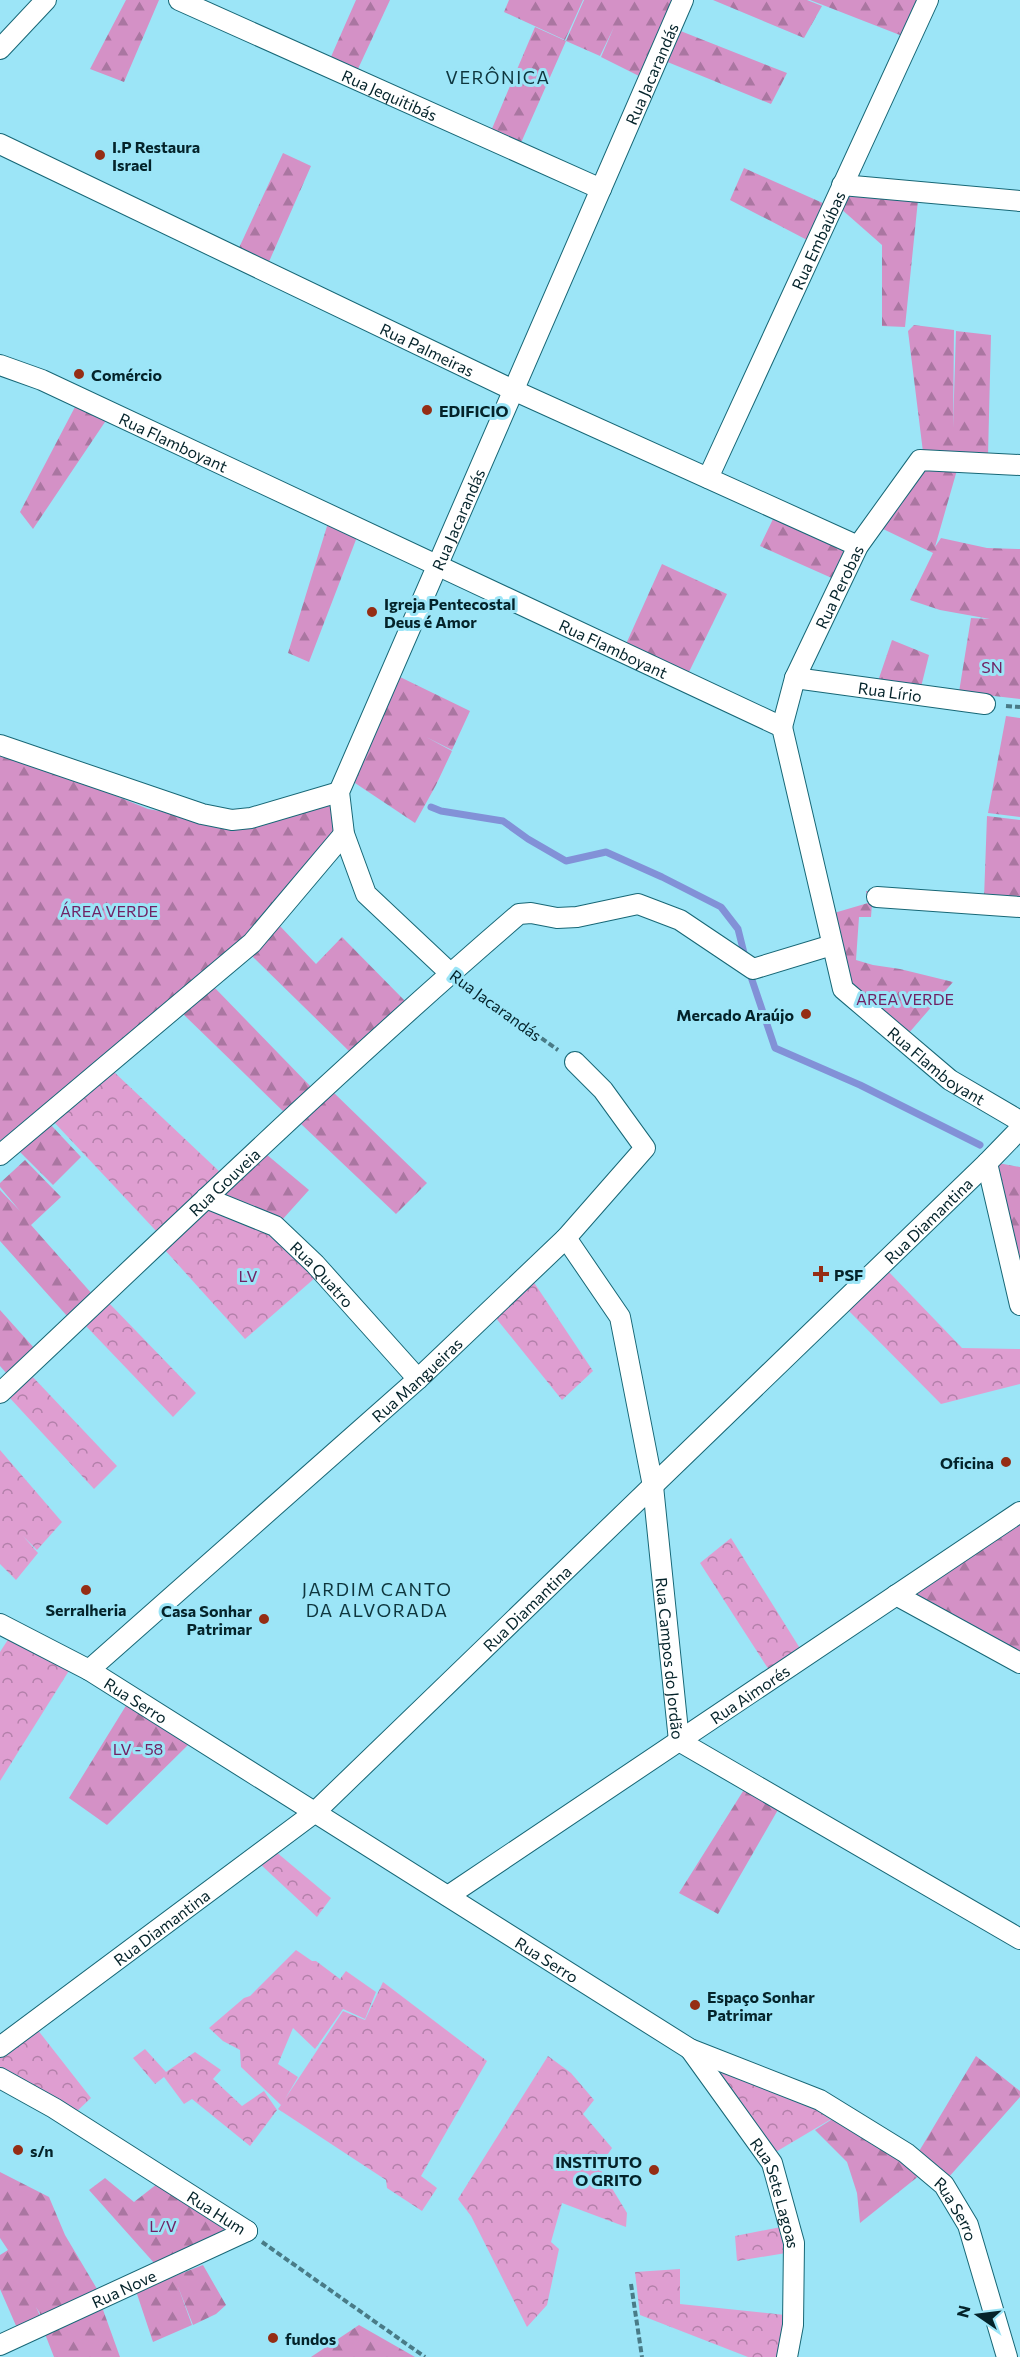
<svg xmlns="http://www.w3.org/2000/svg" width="1020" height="2357" font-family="Commissioner,sans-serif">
	<defs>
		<pattern id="forest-firs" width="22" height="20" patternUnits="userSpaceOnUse" patternTransform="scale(1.5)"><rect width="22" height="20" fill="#d491c6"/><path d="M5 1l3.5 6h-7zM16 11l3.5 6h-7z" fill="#aa76a1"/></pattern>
		<pattern id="park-crowns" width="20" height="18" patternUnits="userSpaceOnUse" patternTransform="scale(1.5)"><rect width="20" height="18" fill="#df9ed1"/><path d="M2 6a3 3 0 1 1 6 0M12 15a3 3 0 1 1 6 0" fill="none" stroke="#b380aa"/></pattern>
	</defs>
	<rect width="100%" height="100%" fill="#9ce5f7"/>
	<path fill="url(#forest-firs)" d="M 126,0 L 159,0 L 124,82 L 90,69 Z
		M 356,0 L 390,0 L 357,71 L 330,59 Z
		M 509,0 L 583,0 L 565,40 L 504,12 Z
		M 584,0 L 674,0 L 641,77 L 601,57 L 614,27 L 600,56 L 566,41 Z
		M 713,0 L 807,0 L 822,6 L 804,38 Z
		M 810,0 L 923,0 L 905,37 Z
		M 535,27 L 566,41 L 520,145 L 491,131 Z
		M 678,30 L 787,73 L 771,104 L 665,61 Z
		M 283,153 L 311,166 L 268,264 L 238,250 Z
		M 744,168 L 825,204 L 809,241 L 730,200 Z
		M 847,193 L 918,200 L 905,327 L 882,326 L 882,245 L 840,208 Z
		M 914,325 L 954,330 L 953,428 L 956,331 L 991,335 L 988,456 L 923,452 L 908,331 Z
		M 76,405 L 107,419 L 33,529 L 20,512 Z
		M 924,468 L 957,470 L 935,547 L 941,538 L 987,548 L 1020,549 L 1020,699 L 959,692 L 971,618 L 990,619 L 940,610 L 910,600 L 933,553 L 881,528 Z
		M 774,517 L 848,550 L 834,579 L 760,546 Z
		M 328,523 L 357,537 L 309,662 L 288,653 Z
		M 662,564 L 727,594 L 688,674 L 626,644 Z
		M 892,640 L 929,655 L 921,687 L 878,681 Z
		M 398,676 L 470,711 L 452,750 L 426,737 L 452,751 L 436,785 L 415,823 L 352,781 Z
		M 1006,716 L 1020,718 L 1020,817 L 988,813 Z
		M 0,755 L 65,775 L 148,809 L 235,824 L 335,799 L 335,836 L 260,927 L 0,1141 Z
		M 987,816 L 1020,820 L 1020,900 L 984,898 Z
		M 866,891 L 873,891 L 871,917 L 859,917 L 856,960 L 873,965 L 900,969 L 953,982 L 908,1034 L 850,984 L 834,913 L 868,903 Z
		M 279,925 L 316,964 L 342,937 L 407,1003 L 352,1054 L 251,955 Z
		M 214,987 L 313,1089 L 286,1114 L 181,1012 Z
		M 333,1092 L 427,1183 L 396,1214 L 300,1123 Z
		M 50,1124 L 81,1157 L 53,1185 L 18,1150 Z
		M 266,1154 L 309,1190 L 282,1220 L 221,1195 Z
		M 25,1160 L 61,1197 L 31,1225 L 93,1295 L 68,1317 L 0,1241 L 0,1190 L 20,1211 L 0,1187 L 0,1183 Z
		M 998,1163 L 1020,1167 L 1020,1265 Z
		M 0,1310 L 35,1349 L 8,1375 L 0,1366 Z
		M 1020,1523 L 1020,1654 L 910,1593 Z
		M 127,1704 L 190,1743 L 107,1825 L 69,1798 Z
		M 745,1788 L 779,1808 L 718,1914 L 679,1893 Z
		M 976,2056 L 1020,2091 L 1020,2097 L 948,2178 L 918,2153 Z
		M 834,2118 L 878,2145 L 920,2175 L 860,2223 L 857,2193 L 847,2162 L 815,2130 Z
		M 0,2172 L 49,2197 L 65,2235 L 100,2294 L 42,2317 L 36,2307 L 41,2318 L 17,2328 L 0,2289 L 0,2255 L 8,2250 L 0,2238 Z
		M 105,2178 L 134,2202 L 157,2184 L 230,2229 L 155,2264 L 89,2190 Z
		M 203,2265 L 226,2305 L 216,2314 L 193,2325 L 177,2284 L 192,2325 L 153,2342 L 136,2291 Z
		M 102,2307 L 120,2357 L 54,2357 L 45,2334 Z
		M 359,2325 L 415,2357 L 311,2357 Z"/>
	<path fill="url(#park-crowns)" d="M 113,1071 L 221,1173 L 158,1233 L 53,1121 Z
		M 209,1208 L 271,1232 L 316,1277 L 245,1339 L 164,1249 Z
		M 887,1270 L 962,1348 L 1020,1349 L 1020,1384 L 941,1404 L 847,1309 Z
		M 533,1281 L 593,1371 L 562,1400 L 495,1317 Z
		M 108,1302 L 196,1393 L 173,1417 L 84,1324 Z
		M 31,1375 L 117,1466 L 94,1489 L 8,1396 Z
		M 0,1450 L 62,1522 L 37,1550 L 23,1536 L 38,1553 L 16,1580 L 0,1564 Z
		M 731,1538 L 801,1650 L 769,1670 L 700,1563 Z
		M 9,1638 L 70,1669 L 0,1781 L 0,1652 Z
		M 275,1851 L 331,1898 L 317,1917 L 259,1863 Z
		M 296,1950 L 312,1961 L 316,1961 L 340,1979 L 346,1971 L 376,1992 L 365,2019 L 343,2009 L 315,2049 L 293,2028 L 278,2064 L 298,2077 L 285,2099 L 343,2011 L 365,2020 L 383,1982 L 487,2061 L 421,2176 L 437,2188 L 422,2211 L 387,2188 L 386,2180 L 278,2109 L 281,2105 L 241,2067 L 240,2050 L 223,2041 L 209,2028 L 244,1998 L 250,1996 Z
		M 37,2029 L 91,2098 L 76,2112 L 0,2069 L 0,2057 Z
		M 145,2049 L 166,2072 L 195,2052 L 221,2070 L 213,2079 L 242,2106 L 264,2091 L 277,2110 L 250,2146 L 192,2099 L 184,2104 L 164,2077 L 155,2084 L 133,2058 Z
		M 548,2056 L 571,2073 L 594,2100 L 583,2114 L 612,2148 L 599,2167 L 627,2213 L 626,2227 L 562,2203 L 551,2242 L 559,2249 L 547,2305 L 527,2327 L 471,2216 L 458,2199 Z
		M 718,2068 L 805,2103 L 833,2118 L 774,2153 L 716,2072 Z
		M 781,2227 L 786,2253 L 737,2261 L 735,2236 Z
		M 680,2269 L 680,2304 L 785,2315 L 778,2357 L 748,2357 L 640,2315 L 635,2272 Z"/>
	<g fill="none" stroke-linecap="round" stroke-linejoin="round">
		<path stroke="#8291d7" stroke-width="7" d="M 431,807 L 441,811 L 503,821 L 528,839 L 566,861 L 606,852 L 662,877 L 721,907 L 738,929 L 745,957
			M 749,971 L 775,1048 L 860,1085 L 980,1145"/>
		<defs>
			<g id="minor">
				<path id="s1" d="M 179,0 L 601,189"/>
				<path d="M 0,49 L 46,0"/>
				<path id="s2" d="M 0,144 L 513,390 L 858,546"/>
				<path d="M 842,185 L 1020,201"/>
				<path id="s3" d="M 0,365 L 42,380 L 782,727 L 843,989 L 950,1080 L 1020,1121"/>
				<path id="s4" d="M 708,478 L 928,0"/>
				<path id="s5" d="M 795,678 L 985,704"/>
				<path id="s6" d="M 782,727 L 795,678 L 858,546 L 920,460 L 1020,465"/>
				<path d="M 0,745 L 202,814 L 232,820 L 251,818 L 339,792"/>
				<path d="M 877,897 L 1020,907"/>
				<path id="s7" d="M 450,973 L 366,894 L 344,834 L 339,792 L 683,0"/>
				<path d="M 0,1155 L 252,943 L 344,834"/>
				<path d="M 987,1163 L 1020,1305"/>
				<path id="s8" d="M 206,1198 L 275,1226 L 315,1264 L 418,1379"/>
				<path id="s9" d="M 566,1238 L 620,1317 L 653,1486 L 679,1741 L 1020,1939"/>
				<path id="s10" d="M 0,1393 C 171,1232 341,1067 519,914 L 531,913 L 557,918 L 577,917 L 638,904 L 680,920 L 753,969 L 832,945"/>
				<path d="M 896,1595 L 1020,1663"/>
				<path id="s11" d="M 0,1624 L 89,1670 L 690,2049 L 820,2100 L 906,2153 L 944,2185 L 968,2225 L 1007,2357"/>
				<path id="s12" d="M 89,1670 L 418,1379 L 566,1238 L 645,1148 L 603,1090 L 575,1062"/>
				<path id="s13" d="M 448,1896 L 1020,1512"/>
				<path id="s14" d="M 0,2047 L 314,1813 L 987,1163 L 1020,1129"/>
				<path id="s15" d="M 690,2049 L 772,2163 L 794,2243 L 793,2325 L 787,2357"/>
				<path id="s16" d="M 0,2078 L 54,2108 L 247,2231"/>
				<path id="s17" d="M 0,2345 L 247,2231"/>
			</g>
		</defs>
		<use href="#minor" stroke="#176776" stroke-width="22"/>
		<path stroke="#497b87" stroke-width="4" stroke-dasharray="6 3" stroke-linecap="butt" d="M 1006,706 L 1020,707
			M 468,986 L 558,1050
			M 262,2242 L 425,2357
			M 631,2284 L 642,2357"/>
		<use href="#minor" stroke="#fff" stroke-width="20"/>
	</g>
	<g fill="#952d14" stroke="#9ce5f7" stroke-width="2">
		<circle cx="100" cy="155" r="6"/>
		<circle cx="79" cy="374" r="6"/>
		<circle cx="427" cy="410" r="6"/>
		<circle cx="372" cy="612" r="6"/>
		<circle cx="806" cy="1014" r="6"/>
		<path d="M818 1265h6v6h6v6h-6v6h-6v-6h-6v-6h6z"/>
		<circle cx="1006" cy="1462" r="6"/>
		<circle cx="86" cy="1590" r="6"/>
		<circle cx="264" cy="1619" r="6"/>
		<circle cx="695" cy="2005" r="6"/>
		<circle cx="18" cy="2150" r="6"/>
		<circle cx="654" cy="2170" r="6"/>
		<circle cx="273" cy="2338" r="6"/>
	</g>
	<g text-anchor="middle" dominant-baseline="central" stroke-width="6" stroke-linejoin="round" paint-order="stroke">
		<g font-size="16" fill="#04232a" stroke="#9ce5f7">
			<text stroke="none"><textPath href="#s7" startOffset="1005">Rua Jacarandás</textPath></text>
			<text stroke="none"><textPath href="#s1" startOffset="231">Rua Jequitibás</textPath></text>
			<text stroke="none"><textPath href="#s4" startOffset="262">Rua Embaúbas</textPath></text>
			<text stroke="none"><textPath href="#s2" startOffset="474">Rua Palmeiras</textPath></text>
			<text stroke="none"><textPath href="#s3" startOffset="190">Rua Flamboyant</textPath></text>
			<text stroke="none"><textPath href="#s7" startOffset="519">Rua Jacarandás</textPath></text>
			<text stroke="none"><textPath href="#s6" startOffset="152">Rua Perobas</textPath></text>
			<text stroke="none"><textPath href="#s3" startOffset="676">Rua Flamboyant</textPath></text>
			<text stroke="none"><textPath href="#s5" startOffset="96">Rua Lírio</textPath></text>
			<text transform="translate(496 1005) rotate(36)">Rua Jacarandás</text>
			<text stroke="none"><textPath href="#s3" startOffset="1252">Rua Flamboyant</textPath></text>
			<text stroke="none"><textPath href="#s10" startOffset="308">Rua Gouveia</textPath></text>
			<text stroke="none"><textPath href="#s14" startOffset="1245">Rua Diamantina</textPath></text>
			<text stroke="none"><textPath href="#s8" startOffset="142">Rua Quatro</textPath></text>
			<text stroke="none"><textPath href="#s12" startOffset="438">Rua Mangueiras</textPath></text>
			<text stroke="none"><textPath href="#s14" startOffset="687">Rua Diamantina</textPath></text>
			<text stroke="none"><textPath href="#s9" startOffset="441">Rua Campos do Jordão</textPath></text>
			<text stroke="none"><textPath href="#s13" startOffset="363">Rua Aimorés</textPath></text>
			<text stroke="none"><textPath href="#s11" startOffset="156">Rua Serro</textPath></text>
			<text stroke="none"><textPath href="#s14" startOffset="201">Rua Diamantina</textPath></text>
			<text stroke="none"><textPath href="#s11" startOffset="642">Rua Serro</textPath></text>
			<text stroke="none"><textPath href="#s15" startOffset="170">Rua Sete Lagoas</textPath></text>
			<text stroke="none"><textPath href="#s16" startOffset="255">Rua Hum</textPath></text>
			<text stroke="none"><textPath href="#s11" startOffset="1128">Rua Serro</textPath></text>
			<text stroke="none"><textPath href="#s17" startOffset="136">Rua Nove</textPath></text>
		</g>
		<g font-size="16" font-weight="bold" fill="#04232a" stroke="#9ce5f7" text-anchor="start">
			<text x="112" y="146">I.P Restaura<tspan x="112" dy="18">Israel</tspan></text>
			<text x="91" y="374">Comércio</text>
			<text x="439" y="410">EDIFICIO</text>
			<text x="384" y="603">Igreja Pentecostal<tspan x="384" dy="18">Deus é Amor</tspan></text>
			<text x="794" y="1014" text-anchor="end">Mercado Araújo</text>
			<text x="834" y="1274">PSF</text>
			<text x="994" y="1462" text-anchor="end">Oficina</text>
			<text x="86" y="1609" text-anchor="middle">Serralheria</text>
			<text x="252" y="1610" text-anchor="end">Casa Sonhar<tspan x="252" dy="18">Patrimar</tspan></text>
			<text x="707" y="1996">Espaço Sonhar<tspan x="707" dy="18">Patrimar</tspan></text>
			<text x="30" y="2150">s/n</text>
			<text x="642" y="2161" text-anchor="end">INSTITUTO<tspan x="642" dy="18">O GRITO</tspan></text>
			<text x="285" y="2338">fundos</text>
		</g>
		<g font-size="16" fill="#702264" stroke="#9ce5f7">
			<text x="992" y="666">SN</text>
			<text x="109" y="910">ÁREA VERDE</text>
			<text x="905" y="998">AREA VERDE</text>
			<text x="248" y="1275">LV</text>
			<text x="138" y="1748">LV - 58</text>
			<text x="163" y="2225">L/V</text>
		</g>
		<g font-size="18" letter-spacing="1.5" fill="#0e363e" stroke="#9ce5f7">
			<text x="498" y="77">VERÔNICA</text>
			<text x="377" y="1589">JARDIM CANTO<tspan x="377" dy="21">DA ALVORADA</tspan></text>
		</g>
	</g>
	<g transform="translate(978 2315) rotate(284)" stroke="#9ce5f7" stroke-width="4.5" paint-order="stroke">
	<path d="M0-4.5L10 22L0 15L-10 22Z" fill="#04232a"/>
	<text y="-9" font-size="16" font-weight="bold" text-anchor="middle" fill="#04232a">N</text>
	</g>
</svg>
